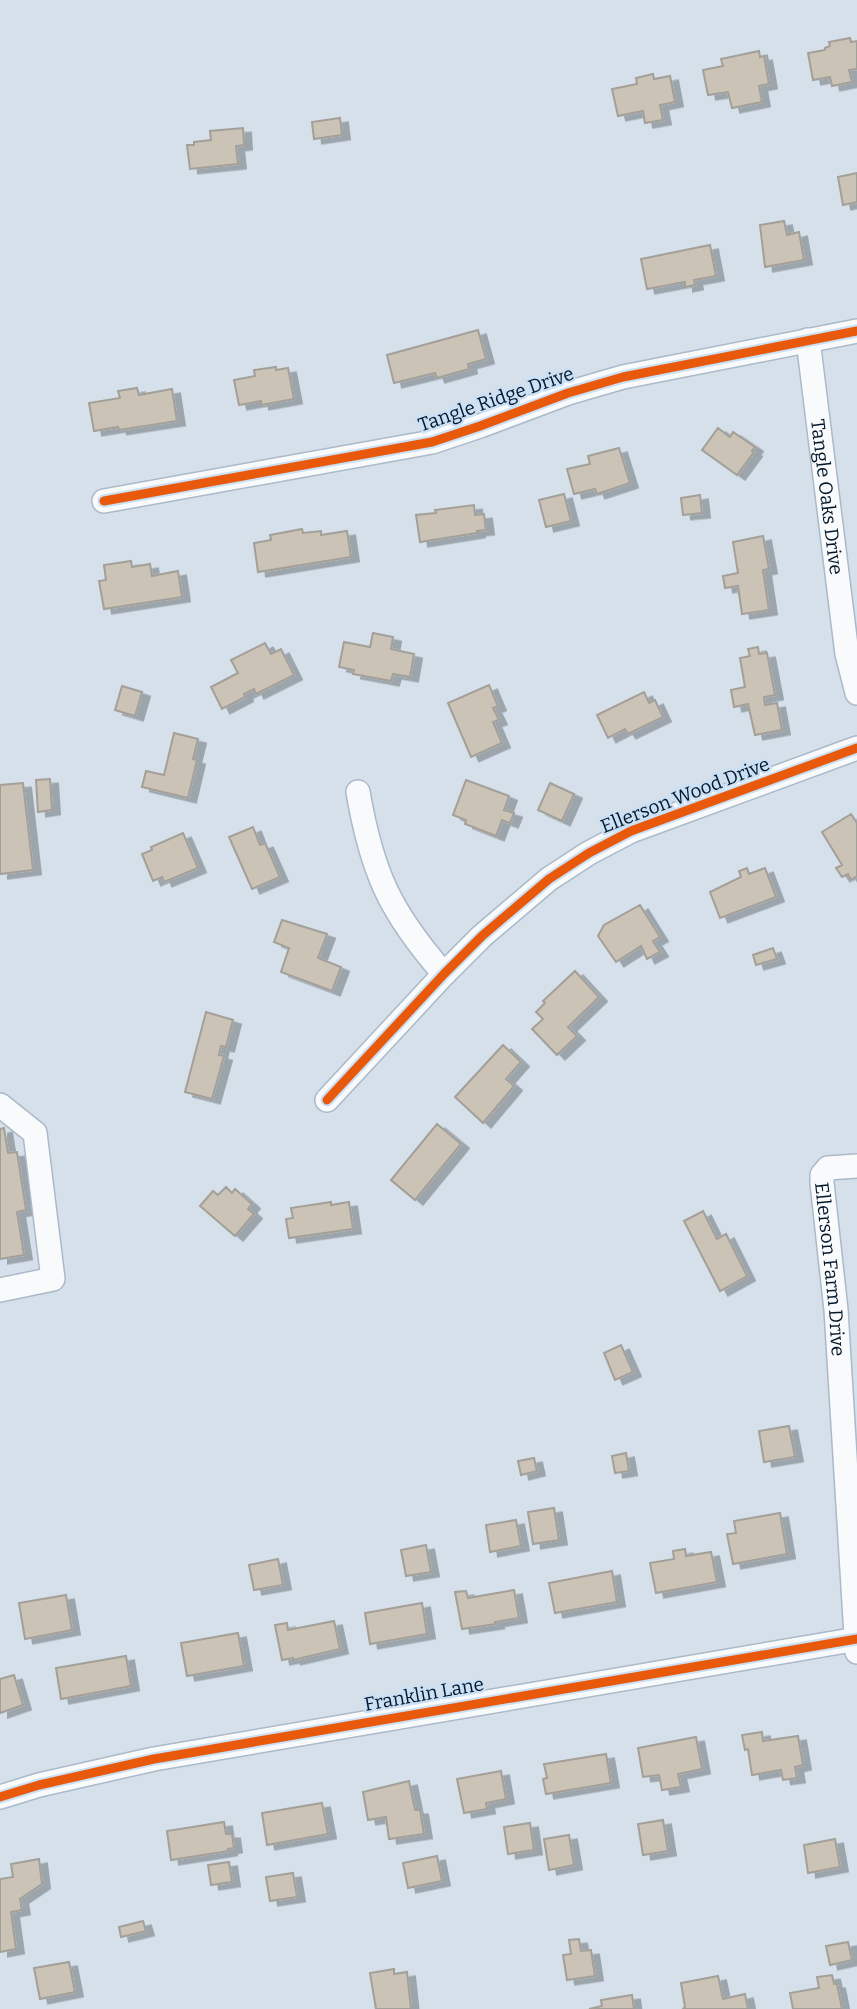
<svg xmlns="http://www.w3.org/2000/svg" width="857" height="2009" font-family="Bitter,serif">
	<defs>
		<filter id="shadow"><feDropShadow dx="8" dy="4.5" stdDeviation="0" flood-color="#0004"/></filter>
	</defs>
	<rect width="100%" height="100%" fill="#d5e0eb"/>
	<path fill="#ccc3b7" stroke="#a39f99" stroke-width="2" filter="url(#shadow)" d="M 850,38 L 851,42 L 857,41 L 857,69 L 849,70 L 852,82 L 832,86 L 830,77 L 813,80 L 808,53 L 825,50 L 825,48 L 830,46 L 829,42 Z
		M 759,51 L 760,57 L 764,56 L 769,84 L 759,86 L 762,102 L 732,108 L 728,92 L 708,95 L 703,70 L 723,66 L 721,59 Z
		M 653,74 L 654,79 L 670,76 L 675,102 L 660,105 L 663,120 L 645,123 L 643,111 L 618,116 L 612,89 L 637,84 L 636,78 Z
		M 340,118 L 342,135 L 314,139 L 312,122 Z
		M 243,128 L 244,145 L 236,146 L 238,164 L 190,169 L 187,145 L 194,145 L 194,142 L 211,140 L 210,131 Z
		M 857,173 L 857,202 L 843,205 L 838,177 Z
		M 784,221 L 787,235 L 799,232 L 804,260 L 765,267 L 760,225 Z
		M 710,245 L 716,276 L 694,280 L 695,285 L 685,287 L 685,282 L 647,289 L 641,259 Z
		M 478,330 L 486,359 L 468,364 L 469,369 L 437,378 L 435,373 L 394,383 L 387,355 Z
		M 276,367 L 276,370 L 288,368 L 294,399 L 261,405 L 261,401 L 239,405 L 234,380 L 255,376 L 254,370 Z
		M 137,388 L 139,395 L 172,389 L 177,421 L 119,430 L 118,427 L 94,431 L 89,403 L 120,398 L 118,391 Z
		M 718,428 L 730,437 L 733,432 L 755,447 L 752,451 L 754,452 L 737,475 L 702,450 Z
		M 619,448 L 630,483 L 597,494 L 595,489 L 574,494 L 567,469 L 590,464 L 588,456 Z
		M 564,494 L 571,521 L 546,527 L 539,500 Z
		M 700,495 L 702,513 L 683,515 L 681,498 Z
		M 474,505 L 475,515 L 484,514 L 486,530 L 477,531 L 477,533 L 420,542 L 416,515 L 436,513 L 435,510 Z
		M 302,529 L 303,533 L 321,531 L 321,535 L 347,531 L 351,557 L 258,572 L 254,543 L 271,540 L 270,535 Z
		M 763,536 L 769,569 L 763,570 L 769,610 L 742,614 L 738,586 L 725,588 L 723,576 L 738,573 L 733,542 Z
		M 131,561 L 132,567 L 150,564 L 152,576 L 178,571 L 182,597 L 104,609 L 99,581 L 106,580 L 104,565 Z
		M 373,633 L 393,637 L 391,649 L 414,654 L 410,677 L 393,674 L 391,681 L 353,674 L 354,670 L 339,667 L 344,642 L 370,647 Z
		M 265,643 L 271,654 L 281,649 L 294,675 L 256,694 L 254,689 L 244,694 L 245,697 L 222,709 L 211,687 L 238,673 L 231,660 Z
		M 758,647 L 759,654 L 767,653 L 775,695 L 764,697 L 765,705 L 777,703 L 782,730 L 755,735 L 748,704 L 734,707 L 731,690 L 745,687 L 740,658 L 750,656 L 748,649 Z
		M 489,685 L 498,706 L 493,708 L 499,720 L 493,722 L 502,743 L 471,757 L 448,703 Z
		M 122,686 L 142,692 L 135,716 L 115,710 Z
		M 644,692 L 649,703 L 655,700 L 663,717 L 628,734 L 625,729 L 608,738 L 597,715 Z
		M 174,733 L 198,739 L 193,759 L 197,760 L 188,798 L 142,787 L 146,771 L 164,775 Z
		M 50,779 L 52,810 L 38,812 L 36,780 Z
		M 466,780 L 509,796 L 504,810 L 514,813 L 510,823 L 502,820 L 496,836 L 465,824 L 466,820 L 453,815 Z
		M 23,783 L 33,870 L 0,874 L 0,785 Z
		M 550,783 L 574,794 L 562,821 L 538,810 Z
		M 851,814 L 857,823 L 857,876 L 851,880 L 848,874 L 842,877 L 836,868 L 842,865 L 822,832 Z
		M 253,827 L 260,845 L 265,843 L 280,877 L 252,889 L 229,837 Z
		M 183,833 L 198,868 L 164,882 L 162,877 L 153,881 L 142,854 L 152,850 L 151,847 Z
		M 747,868 L 749,874 L 765,868 L 776,897 L 720,918 L 710,892 L 741,877 L 739,871 Z
		M 640,905 L 660,937 L 653,941 L 660,952 L 647,959 L 641,946 L 616,962 L 598,936 L 604,925 Z
		M 282,920 L 327,934 L 318,958 L 341,967 L 332,991 L 281,972 L 289,948 L 274,942 Z
		M 773,948 L 777,959 L 756,965 L 753,955 Z
		M 575,971 L 599,997 L 568,1027 L 577,1036 L 557,1055 L 532,1029 L 543,1019 L 536,1012 L 545,1003 L 543,1001 Z
		M 206,1012 L 233,1020 L 226,1047 L 221,1046 L 219,1055 L 224,1056 L 212,1099 L 185,1092 Z
		M 503,1045 L 521,1062 L 506,1079 L 514,1086 L 483,1123 L 455,1097 Z
		M 437,1124 L 461,1144 L 415,1200 L 391,1180 Z
		M 4,1128 L 8,1153 L 17,1152 L 26,1210 L 17,1212 L 24,1255 L 0,1259 L 0,1129 Z
		M 226,1187 L 232,1193 L 235,1189 L 252,1204 L 248,1209 L 254,1214 L 235,1236 L 200,1206 L 213,1191 L 218,1195 Z
		M 331,1202 L 331,1205 L 349,1202 L 353,1229 L 289,1238 L 286,1219 L 293,1218 L 291,1208 Z
		M 703,1211 L 717,1239 L 726,1234 L 747,1276 L 720,1291 L 684,1221 Z
		M 621,1345 L 633,1372 L 615,1380 L 604,1353 Z
		M 789,1426 L 795,1457 L 764,1462 L 759,1431 Z
		M 626,1453 L 629,1471 L 615,1473 L 612,1456 Z
		M 534,1458 L 537,1471 L 521,1475 L 518,1461 Z
		M 554,1508 L 559,1540 L 533,1544 L 528,1512 Z
		M 780,1513 L 787,1554 L 733,1564 L 727,1534 L 736,1533 L 734,1521 Z
		M 516,1520 L 521,1546 L 490,1552 L 486,1525 Z
		M 426,1545 L 431,1572 L 406,1576 L 401,1550 Z
		M 685,1549 L 686,1556 L 711,1552 L 717,1582 L 656,1593 L 650,1563 L 674,1559 L 673,1551 Z
		M 278,1559 L 283,1585 L 254,1590 L 249,1565 Z
		M 612,1571 L 617,1602 L 555,1613 L 549,1583 Z
		M 514,1590 L 519,1618 L 495,1622 L 496,1624 L 462,1629 L 455,1592 L 466,1591 L 468,1598 Z
		M 66,1595 L 72,1630 L 25,1639 L 19,1603 Z
		M 422,1603 L 427,1634 L 370,1644 L 365,1613 Z
		M 334,1621 L 340,1649 L 293,1660 L 293,1658 L 282,1660 L 275,1625 L 287,1623 L 288,1630 Z
		M 238,1633 L 244,1666 L 187,1676 L 181,1643 Z
		M 126,1656 L 131,1686 L 61,1699 L 56,1668 Z
		M 14,1675 L 23,1705 L 0,1713 L 0,1679 Z
		M 762,1732 L 763,1741 L 798,1736 L 803,1765 L 795,1767 L 797,1778 L 783,1780 L 781,1770 L 752,1775 L 748,1749 L 745,1750 L 742,1735 Z
		M 696,1737 L 702,1769 L 678,1774 L 681,1787 L 662,1790 L 659,1775 L 643,1777 L 638,1748 Z
		M 606,1754 L 611,1783 L 546,1794 L 543,1779 L 547,1778 L 544,1764 Z
		M 501,1771 L 506,1799 L 486,1803 L 487,1809 L 464,1813 L 457,1779 Z
		M 409,1781 L 415,1810 L 420,1810 L 424,1834 L 389,1839 L 386,1817 L 368,1820 L 363,1792 Z
		M 322,1803 L 328,1834 L 267,1845 L 262,1813 Z
		M 663,1820 L 668,1851 L 643,1855 L 638,1824 Z
		M 224,1822 L 226,1834 L 232,1834 L 234,1848 L 228,1849 L 229,1851 L 171,1860 L 167,1831 Z
		M 530,1823 L 534,1850 L 508,1854 L 504,1827 Z
		M 569,1835 L 574,1865 L 549,1870 L 544,1839 Z
		M 835,1839 L 840,1867 L 808,1873 L 804,1845 Z
		M 437,1856 L 442,1881 L 408,1888 L 403,1863 Z
		M 39,1859 L 42,1884 L 20,1899 L 22,1910 L 11,1912 L 16,1949 L 0,1952 L 0,1879 L 13,1877 L 11,1864 Z
		M 229,1862 L 232,1882 L 211,1885 L 208,1865 Z
		M 293,1873 L 297,1897 L 270,1901 L 266,1877 Z
		M 143,1921 L 146,1931 L 121,1937 L 119,1927 Z
		M 579,1939 L 581,1951 L 591,1950 L 595,1976 L 567,1980 L 563,1955 L 571,1954 L 569,1940 Z
		M 848,1942 L 852,1960 L 830,1965 L 826,1946 Z
		M 69,1962 L 75,1992 L 40,1999 L 34,1968 Z
		M 394,1969 L 394,1974 L 407,1972 L 411,2009 L 376,2009 L 370,1973 Z
		M 832,1975 L 834,1984 L 837,1984 L 842,2009 L 793,2009 L 790,1993 L 819,1988 L 817,1977 Z
		M 718,1976 L 723,1999 L 745,1994 L 748,2009 L 683,2009 L 685,2007 L 681,1983 Z
		M 632,1995 L 634,2009 L 589,2009 L 602,2006 L 601,2000 Z"/>
	<g fill="none" stroke-linecap="round" stroke-linejoin="round">
		<defs>
			<g id="minor">
				<path id="s1" d="M 808,340 L 847,654 L 857,693"/>
				<path d="M 104,501 L 432,442 L 480,426 L 568,393 L 623,377 L 857,331"/>
				<path d="M 358,792 C 372,873 390,912 444,974"/>
				<path d="M 327,1100 L 444,974 L 482,936 L 549,879 L 589,853 L 631,831 L 857,748"/>
				<path d="M 0,1105 L 35,1133 L 53,1279 L 0,1290"/>
				<path id="s2" d="M 857,1166 L 828,1168 L 822,1175 L 822,1183 L 836,1310 L 857,1652"/>
				<path d="M 0,1797 L 39,1785 L 154,1759 L 857,1639"/>
			</g>
		</defs>
		<use href="#minor" stroke="#abb9c8" stroke-width="26"/>
		<use href="#minor" stroke="#f9fafc" stroke-width="23"/>
		<defs>
			<path id="cycleway" d="M 104,501 L 432,442 L 480,426 L 568,393 L 623,377 L 857,331
				M 327,1100 L 444,974 L 482,936 L 549,879 L 589,853 L 631,831 L 857,748
				M 0,1797 L 39,1785 L 154,1759 L 857,1639"/>
		</defs>
		<use href="#cycleway" stroke="#cbe0f5" stroke-width="13"/>
		<use href="#cycleway" stroke="#e8590c" stroke-width="9"/>
	</g>
	<g text-anchor="middle" dominant-baseline="central" stroke-width="5" stroke-linejoin="round" paint-order="stroke">
		<g font-size="19" fill="#04182b" stroke="#cbe0f5">
			<text transform="translate(496 399) rotate(-19)">Tangle Ridge Drive</text>
			<text stroke="none"><textPath href="#s1" startOffset="158">Tangle Oaks Drive</textPath></text>
			<text transform="translate(685 795) rotate(-21)">Ellerson Wood Drive</text>
			<text stroke="none"><textPath href="#s2" startOffset="133">Ellerson Farm Drive</textPath></text>
			<text transform="translate(424 1694) rotate(-10)">Franklin Lane</text>
		</g>
	</g>
</svg>
